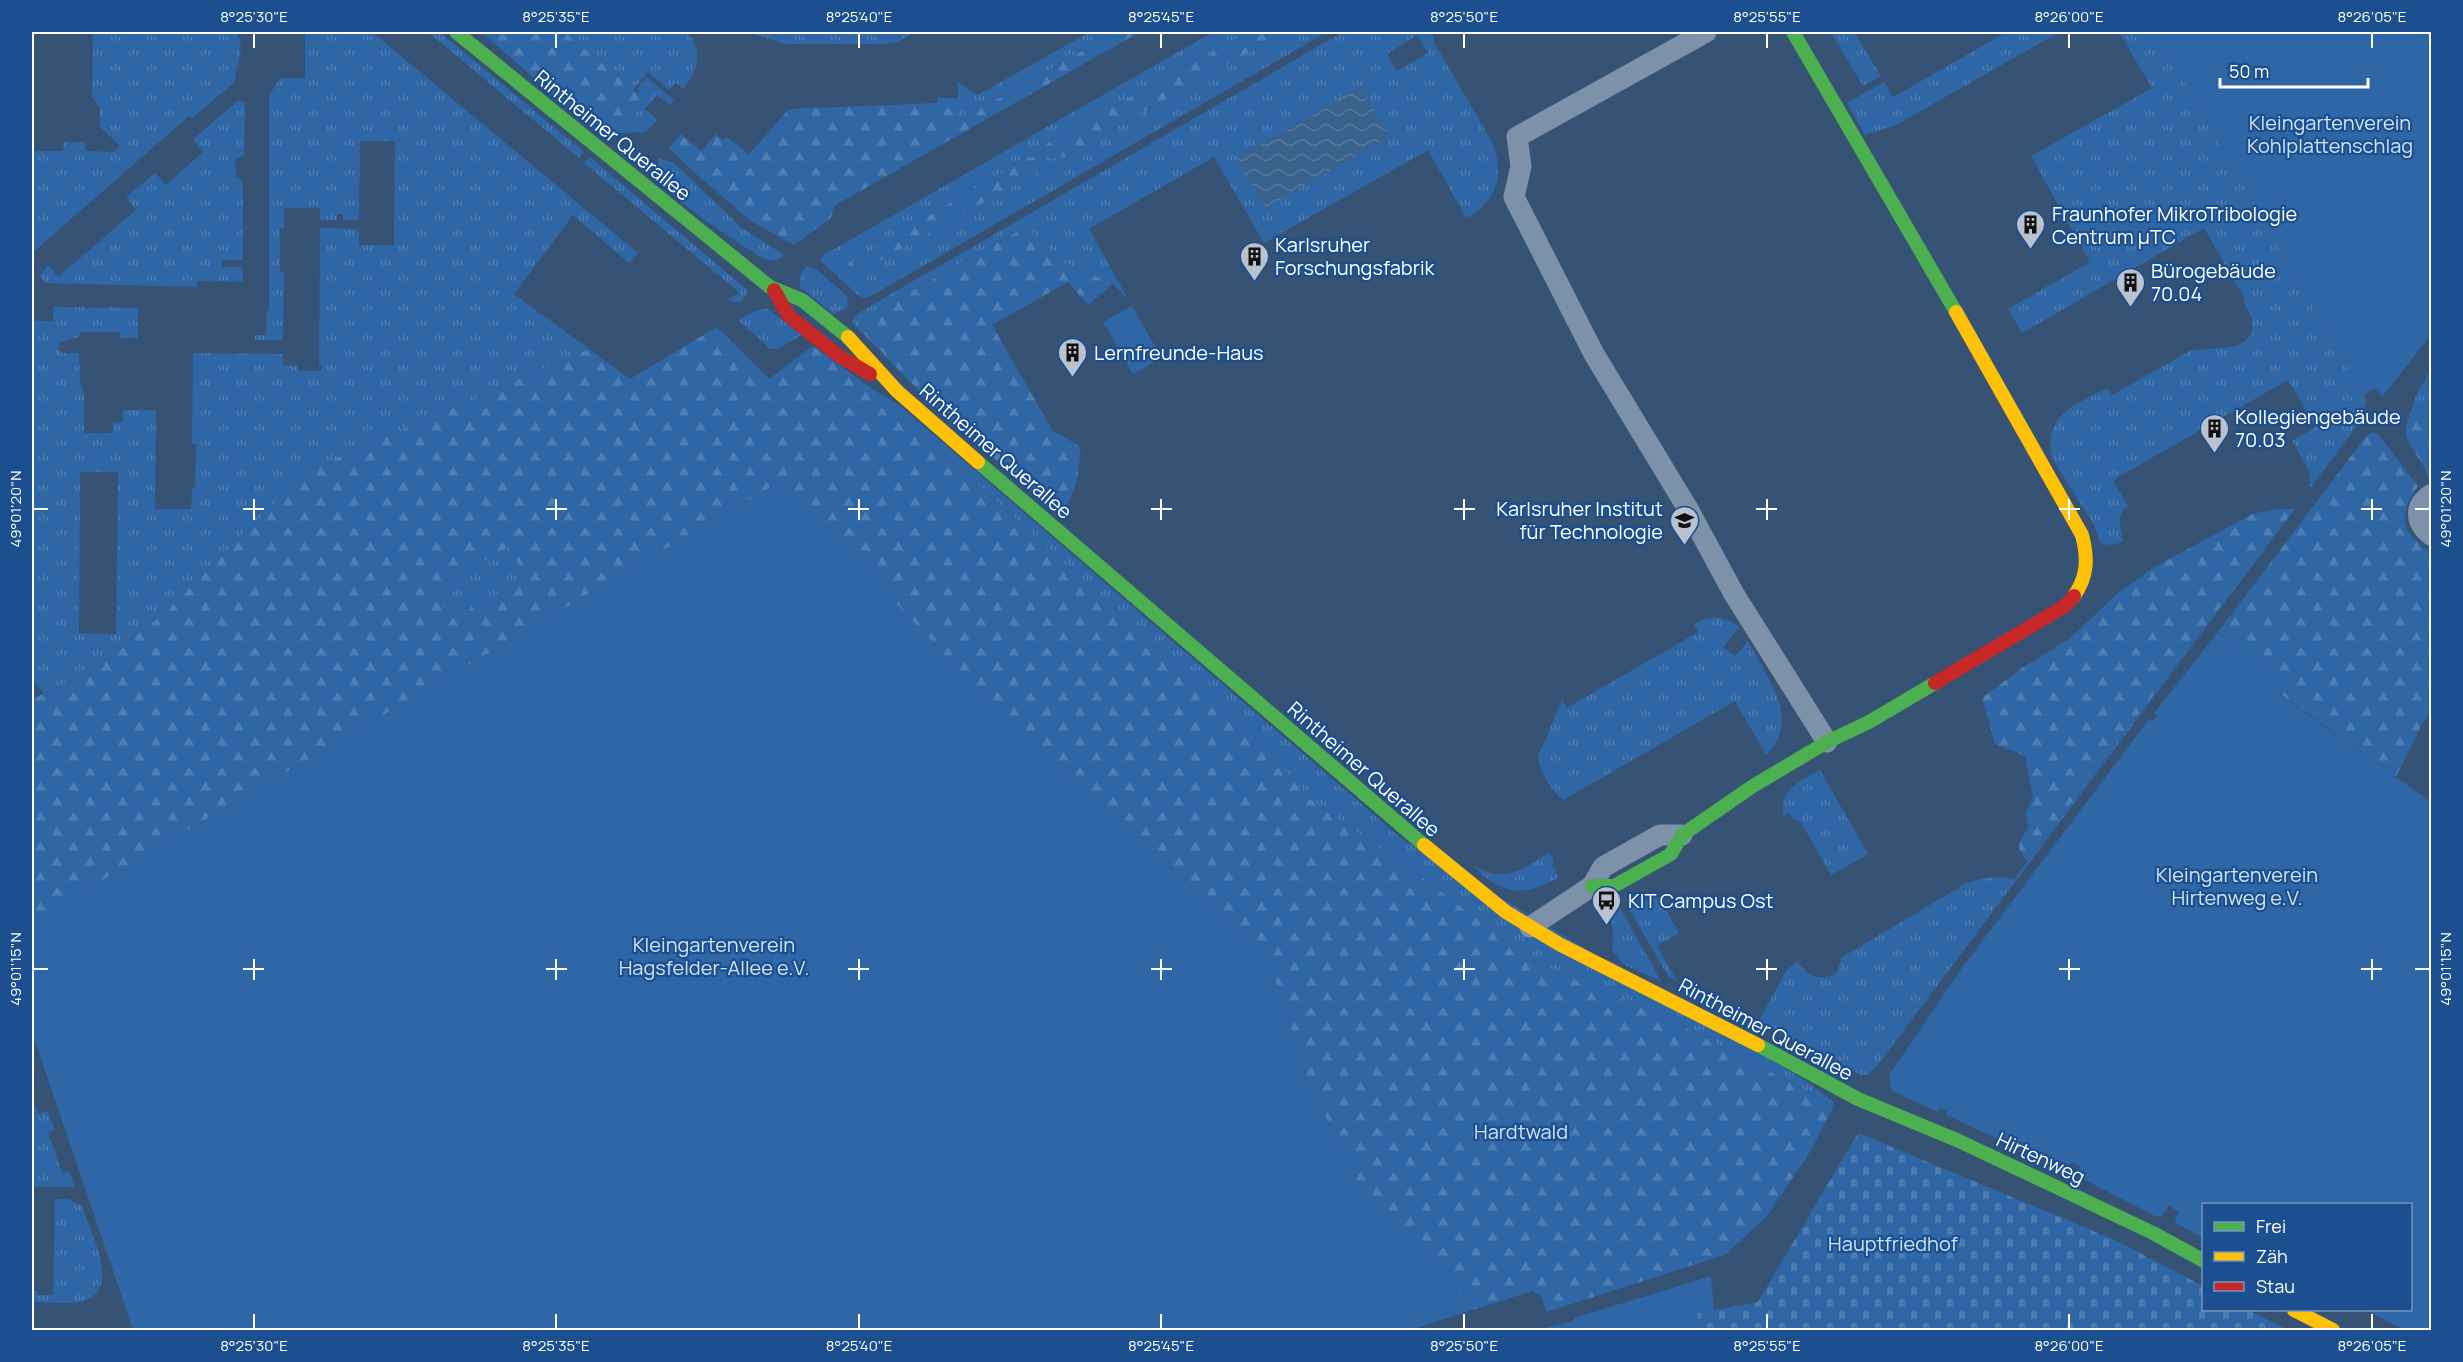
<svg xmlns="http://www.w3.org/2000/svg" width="2463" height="1362" font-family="Manrope,sans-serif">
	<defs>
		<pattern id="grass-tufts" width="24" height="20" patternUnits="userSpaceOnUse" patternTransform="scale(1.5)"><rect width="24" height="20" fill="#2f66a5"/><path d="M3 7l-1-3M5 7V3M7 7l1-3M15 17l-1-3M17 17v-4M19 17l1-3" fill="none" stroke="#4e7db2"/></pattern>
		<pattern id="forest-firs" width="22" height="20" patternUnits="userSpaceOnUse" patternTransform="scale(1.5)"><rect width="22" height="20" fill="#2f66a5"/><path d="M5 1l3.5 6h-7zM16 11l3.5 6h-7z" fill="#4e7db2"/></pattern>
		<pattern id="cemetery-stones" width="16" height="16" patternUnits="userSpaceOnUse" patternTransform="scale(1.5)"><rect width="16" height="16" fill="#2f66a5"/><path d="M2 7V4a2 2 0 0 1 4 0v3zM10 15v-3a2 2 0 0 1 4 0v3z" fill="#4e7db2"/></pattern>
		<pattern id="water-waves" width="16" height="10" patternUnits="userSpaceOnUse" patternTransform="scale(1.5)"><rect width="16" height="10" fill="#3b618d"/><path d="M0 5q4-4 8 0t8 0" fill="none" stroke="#58799e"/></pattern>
	</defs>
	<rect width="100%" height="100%" fill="#365274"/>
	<path fill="url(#grass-tufts)" fill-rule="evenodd" d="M 93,32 L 235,32 C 248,44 235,67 235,82 L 192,118 L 189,116 L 32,253 L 32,146 L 33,151 L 63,151 L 64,142 L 85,142 L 85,151 L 114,152 L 120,146 L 100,127 L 100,107 L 92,97 Z
		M 305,32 L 372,32 L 638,253 L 629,263 L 573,215 L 514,294 L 589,349 L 307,471 L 166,612 L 87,674 L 44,693 L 32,680 L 32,321 L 53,321 L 53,307 L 138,308 L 138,338 L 120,338 L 120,332 L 80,332 L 79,337 L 60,342 L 58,349 L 63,353 L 79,353 L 80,381 L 84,395 L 84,433 L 113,433 L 113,422 L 123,422 L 123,410 L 156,410 L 155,509 L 191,509 L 192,489 L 195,488 L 196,444 L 192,444 L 193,353 L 283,354 L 283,365 L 297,366 L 298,371 L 321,371 L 322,366 L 319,366 L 320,228 L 359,229 L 359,245 L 394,245 L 395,141 L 360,141 L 359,220 L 343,220 L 343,214 L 337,214 L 337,220 L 320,220 L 320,208 L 284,208 L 284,228 L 280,228 L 280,271 L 284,272 L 283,340 L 255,340 L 255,335 L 266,335 L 267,311 L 269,310 L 269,96 L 280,78 L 305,78 ZM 80,472 L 118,472 L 116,634 L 79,633 Z
		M 428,32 L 440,32 L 584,152 L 579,158 Z
		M 565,32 L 687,32 C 704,50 698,71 683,89 L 676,83 L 669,90 L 648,72 L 633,90 Z
		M 747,32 L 914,32 L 898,42 L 887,44 L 786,44 Z
		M 1090,32 L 1116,32 L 958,121 L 958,83 L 978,95 Z
		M 1213,32 L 1248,32 L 1049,142 L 1044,148 L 1047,157 L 1064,157 L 1285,32 L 1327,32 L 871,296 L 864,298 L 859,296 L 821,261 L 822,256 ZM 1041,167 L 1038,172 L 851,276 Z
		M 1343,32 L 1433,32 L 1434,42 L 1492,142 C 1505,174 1498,201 1466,218 L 1428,150 L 1264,243 L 1214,157 L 1089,229 L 1128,299 L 1113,284 L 1065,263 L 1024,227 L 864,318 L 936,409 L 853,323 L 854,318 L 862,311 ZM 1417,35 L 1428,53 L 1397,71 L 1387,54 Z
		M 1831,32 L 1854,32 L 1881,76 L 1863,86 Z
		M 2007,32 L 2060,32 L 1894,126 L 1865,135 L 1847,103 L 1884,82 L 1893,97 Z
		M 2119,32 L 2156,32 L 2364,395 L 2366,402 L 2362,419 L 1877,1066 L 1868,1075 L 1862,1075 L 1758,1023 L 1785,972 L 1797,961 C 1807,975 1817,981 1834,975 L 1839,969 L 1841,958 L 1963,885 C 1978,878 1997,875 2014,879 L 2310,488 L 2309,471 L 2292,441 L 2316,427 L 2288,380 L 2113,480 L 2128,506 C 2115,513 2121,530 2123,542 L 2110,545 L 2100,543 L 2094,525 L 2052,458 C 2043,414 2075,405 2107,388 L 2112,395 L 2190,351 C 2212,346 2258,355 2252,319 C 2250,310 2243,306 2244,297 L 2204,228 L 2022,333 L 2008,309 L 2090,262 L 2031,156 L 2152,88 Z
		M 647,77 L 674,100 L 670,105 L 657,95 L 645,109 L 658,120 L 645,132 L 621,133 L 645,100 L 638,94 L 640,91 L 637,89 Z
		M 239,100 L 245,102 L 244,155 L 235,160 L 236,177 L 243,182 L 243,260 L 222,260 L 221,267 L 243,267 L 243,282 L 197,281 L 197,287 L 44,283 L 40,275 L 48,265 L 58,277 L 136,210 L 126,197 L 155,173 L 166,185 L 203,152 L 193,139 Z
		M 590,157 L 745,288 L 747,292 L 742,302 L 733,302 L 728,299 L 740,293 L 584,163 Z
		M 659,158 L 673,162 L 742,228 L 784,255 L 776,261 L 763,259 C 736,240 678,207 663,181 C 658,173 658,167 659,158 Z
		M 806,266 L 816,269 L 847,296 L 848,305 L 844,310 L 833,314 L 800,287 L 800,276 Z
		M 768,309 L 802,335 L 777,349 L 770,349 L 738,320 L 758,310 Z
		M 2431,369 L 2431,417 L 2406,426 L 2417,393 Z
		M 874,390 L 899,405 L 1402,839 L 1806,1081 L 1833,1101 L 1833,1108 L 1828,1102 L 1669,1019 L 1522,957 L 1487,926 L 1428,882 L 1308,798 L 1261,742 Z
		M 509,546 L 527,578 L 451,621 L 433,589 Z
		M 1717,617 L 1730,621 L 1739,627 L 1723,647 L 1735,656 L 1748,641 C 1766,676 1803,720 1766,755 L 1735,701 L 1563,800 C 1551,790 1540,773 1538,757 L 1562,699 L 1567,708 L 1698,632 L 1694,624 L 1704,619 Z
		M 1820,770 L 1868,854 L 1831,875 L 1800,821 L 1794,820 L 1789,813 L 1784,816 C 1777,790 1801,781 1820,770 Z
		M 1550,852 L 1554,862 L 1552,864 L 1559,877 C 1525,898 1499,895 1472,864 C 1503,885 1522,869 1550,852 Z
		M 1657,894 L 1679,933 L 1657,946 L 1677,981 L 1668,976 L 1629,909 Z
		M 1613,896 L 1660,979 L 1662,982 L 1623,964 L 1612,950 C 1615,941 1611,912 1607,904 Z
		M 32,1095 L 38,1114 L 47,1111 L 55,1130 L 48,1132 L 62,1173 L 69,1171 L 75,1187 L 32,1187 Z
		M 55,1199 L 68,1199 L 82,1206 C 91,1235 127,1298 74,1303 C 60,1304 45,1302 32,1302 L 32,1291 L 37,1291 L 37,1295 L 53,1295 Z"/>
	<path fill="url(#forest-firs)" fill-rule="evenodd" d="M 481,32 L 565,32 L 645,100 L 621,133 L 598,134 Z
		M 1116,32 L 1140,32 L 834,206 L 831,218 L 794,245 L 751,221 L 688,167 L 669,148 L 681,134 L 701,151 L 716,134 L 723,140 L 727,137 L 749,154 L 789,109 L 937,103 L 937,98 L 958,98 L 958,121 Z
		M 1248,32 L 1285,32 L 1064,157 L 1051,159 L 1043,153 L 1043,148 L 1049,142 Z
		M 1033,157 L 1041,164 L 1038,172 L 860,272 L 851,276 L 846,272 L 848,264 L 1026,158 Z
		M 1025,227 L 1065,263 L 1113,284 L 1088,305 L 1068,282 L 992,325 L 1053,431 L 1081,447 C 1078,467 1079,495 1061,509 L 1052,508 L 937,409 L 857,326 L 864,318 Z
		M 717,327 L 769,379 L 813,346 L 874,390 L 1261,742 L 1308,798 L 1428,882 L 1487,926 L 1522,957 L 1669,1019 L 1828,1102 L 1833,1108 L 1810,1152 L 1767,1216 L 1725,1255 L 1546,1312 L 1541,1296 L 1532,1291 L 1476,1309 L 1371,1209 L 1310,1087 L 1269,961 L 1075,778 L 1062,780 L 781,481 L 32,922 L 32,699 L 87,674 L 166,612 L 307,471 L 589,349 L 630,379 ZM 509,547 L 526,578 L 450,620 L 433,589 Z
		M 2429,416 L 2432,417 L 2431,483 C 2427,475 2424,465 2418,457 C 2410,445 2405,441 2406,426 Z
		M 2374,432 L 2379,435 L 2418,486 C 2397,517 2401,533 2431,552 L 2431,710 L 2421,726 L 2396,777 L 2279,693 L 2288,681 L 2218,632 L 2367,435 Z
		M 2278,509 L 2295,509 L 2027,861 L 2019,850 L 2020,841 L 2028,828 L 2026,813 L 2033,797 L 2025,756 L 1995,744 L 1982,698 L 2022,668 L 2069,639 L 2117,594 L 2153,568 L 2252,514 Z"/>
	<path fill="url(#cemetery-stones)" d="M 1858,1133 L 2115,1240 L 2203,1286 L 2204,1310 L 2248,1310 L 2288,1330 L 1700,1330 L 1697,1313 L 1758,1302 Z"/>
	<path fill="#2f66a5" d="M 2156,32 L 2431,32 L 2431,335 L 2382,397 L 2375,388 L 2364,395 Z
		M 1132,306 L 1162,358 L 1133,374 L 1103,322 Z
		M 781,481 L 1062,780 L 1075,778 L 1269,961 L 1310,1087 L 1371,1209 L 1476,1309 L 1410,1330 L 133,1330 L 32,1032 L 32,922 Z
		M 2218,632 L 2288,681 L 2279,694 L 2431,802 L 2431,1330 L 2404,1330 L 2366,1310 L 2410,1310 L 2410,1204 L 2204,1204 L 2203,1238 L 2174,1222 L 2179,1212 L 2169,1206 L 2162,1216 L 2155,1216 L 2075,1175 L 2080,1166 L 2071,1162 L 2065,1170 L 1946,1115 L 1947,1111 L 1940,1108 L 1938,1112 L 1892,1091 L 1889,1075 L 1962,968 L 2149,719 L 2154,721 L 2157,716 L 2154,713 Z
		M 1711,1276 L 1714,1310 L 1697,1313 L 1700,1330 L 1536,1330 L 1573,1321 L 1574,1318 Z"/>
	<path fill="url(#water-waves)" d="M 1361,87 L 1390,137 L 1265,208 L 1237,158 Z"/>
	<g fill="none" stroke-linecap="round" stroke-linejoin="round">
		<path stroke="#7d92a8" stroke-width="21" d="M 1706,32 L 1517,137 L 1521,166 L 1514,197 L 1594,354 L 1688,509 L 1734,594 L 1827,742
			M 2432,494 C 2413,506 2415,523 2432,536
			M 1530,927 L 1592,886 L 1603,867 L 1660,835 L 1682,835"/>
		<path stroke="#4caf50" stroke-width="14" d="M 456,32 L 770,287 L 802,300 L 848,337
			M 1793,32 L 1956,312
			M 978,462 L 1424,845
			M 1592,886 L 1614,886 L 1671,854 L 1682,835 L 1753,786 L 1827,742 L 1869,722 L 1935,683
			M 1758,1045 L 1858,1099 L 1959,1141 L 2153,1233 L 2204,1261"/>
		<path stroke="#ffc107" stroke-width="14" d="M 1956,312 L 2082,535 C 2088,558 2088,576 2074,596
			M 848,337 L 897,391 L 978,462
			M 1424,845 L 1506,912 L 1559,944 L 1758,1045
			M 2294,1310 L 2333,1330"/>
		<path stroke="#c62828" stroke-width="14" d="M 774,290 L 788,315 L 839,356 L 870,374
			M 1935,683 L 2065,606 L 2074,596"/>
	</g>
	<path fill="none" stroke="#fff" stroke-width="2" d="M 254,33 L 254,48M 556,33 L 556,48M 859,33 L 859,48M 1161,33 L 1161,48M 1464,33 L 1464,48M 1767,33 L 1767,48M 2069,33 L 2069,48M 2372,33 L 2372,48M 254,499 L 254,520M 556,499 L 556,520M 859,499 L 859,520M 1161,499 L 1161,520M 1464,499 L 1464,520M 1767,499 L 1767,520M 2069,499 L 2069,520M 2372,499 L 2372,520M 33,509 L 48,509M 243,509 L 264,509M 546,509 L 567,509M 848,509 L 869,509M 1151,509 L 1172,509M 1454,509 L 1475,509M 1756,509 L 1777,509M 2059,509 L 2080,509M 2361,509 L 2382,509M 2415,509 L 2430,509M 254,959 L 254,980M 556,959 L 556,980M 859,959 L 859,980M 1161,959 L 1161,980M 1464,959 L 1464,980M 1767,959 L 1767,980M 2069,959 L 2069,980M 2372,959 L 2372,980M 33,969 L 48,969M 243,969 L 264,969M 546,969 L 567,969M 848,969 L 869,969M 1151,969 L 1172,969M 1454,969 L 1475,969M 1756,969 L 1777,969M 2059,969 L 2080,969M 2361,969 L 2382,969M 2415,969 L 2430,969M 254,1314 L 254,1329M 556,1314 L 556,1329M 859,1314 L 859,1329M 1161,1314 L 1161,1329M 1464,1314 L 1464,1329M 1767,1314 L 1767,1329M 2069,1314 L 2069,1329M 2372,1314 L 2372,1329"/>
	<defs>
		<symbol id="building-pin" viewBox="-11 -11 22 30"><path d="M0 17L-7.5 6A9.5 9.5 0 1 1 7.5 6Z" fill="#b9c2ce" stroke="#1b4f8f"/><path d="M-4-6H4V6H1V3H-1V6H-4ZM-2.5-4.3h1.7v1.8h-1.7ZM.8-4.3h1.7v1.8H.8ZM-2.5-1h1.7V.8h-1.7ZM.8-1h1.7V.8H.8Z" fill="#111"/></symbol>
		<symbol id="university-pin" viewBox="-11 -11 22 30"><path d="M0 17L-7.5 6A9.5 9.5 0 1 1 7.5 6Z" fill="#b9c2ce" stroke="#1b4f8f"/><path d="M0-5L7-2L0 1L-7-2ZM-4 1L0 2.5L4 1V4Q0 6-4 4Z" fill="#111"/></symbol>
		<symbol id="bus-pin" viewBox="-11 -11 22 30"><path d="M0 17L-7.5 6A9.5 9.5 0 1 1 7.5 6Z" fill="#b9c2ce" stroke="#1b4f8f"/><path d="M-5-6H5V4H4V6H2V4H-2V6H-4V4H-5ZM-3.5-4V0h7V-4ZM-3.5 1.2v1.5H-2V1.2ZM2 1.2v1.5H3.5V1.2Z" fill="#111"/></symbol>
	</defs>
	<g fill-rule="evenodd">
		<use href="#building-pin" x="2014" y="208" width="33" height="45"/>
		<use href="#building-pin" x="1238" y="240" width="33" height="45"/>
		<use href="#building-pin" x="2114" y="266" width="33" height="45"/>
		<use href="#building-pin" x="1056" y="336" width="33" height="45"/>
		<use href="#building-pin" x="2198" y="412" width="33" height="45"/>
		<use href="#university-pin" x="1668" y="504" width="33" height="45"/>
		<use href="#bus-pin" x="1590" y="884" width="33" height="45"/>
	</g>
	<g text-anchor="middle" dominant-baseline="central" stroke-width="4.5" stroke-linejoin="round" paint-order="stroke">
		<g font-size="20" fill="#cfe3fa" stroke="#1b4f8f">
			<text x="2330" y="122">Kleingartenverein<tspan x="2330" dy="23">Kohlplattenschlag</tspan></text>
			<text x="2237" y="874">Kleingartenverein<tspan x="2237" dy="23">Hirtenweg e.V.</tspan></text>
			<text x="714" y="944">Kleingartenverein<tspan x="714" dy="23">Hagsfelder-Allee e.V.</tspan></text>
			<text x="1521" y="1131">Hardtwald</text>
			<text x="1893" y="1243">Hauptfriedhof</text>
		</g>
		<g font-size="20" fill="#fff" stroke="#1b4f8f">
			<text transform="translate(613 135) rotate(39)">Rintheimer Querallee</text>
			<text transform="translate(996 451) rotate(41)">Rintheimer Querallee</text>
			<text transform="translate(1364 769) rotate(41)">Rintheimer Querallee</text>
			<text transform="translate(1766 1029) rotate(28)">Rintheimer Querallee</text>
			<text transform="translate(2041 1158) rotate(25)">Hirtenweg</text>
		</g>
		<g font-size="20" fill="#fff" stroke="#1b4f8f" text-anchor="start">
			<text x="2052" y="213">Fraunhofer MikroTribologie<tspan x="2052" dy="23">Centrum µTC</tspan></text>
			<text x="1275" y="244">Karlsruher<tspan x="1275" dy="23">Forschungsfabrik</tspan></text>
			<text x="2151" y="270">Bürogebäude<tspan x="2151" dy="23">70.04</tspan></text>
			<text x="1094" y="352">Lernfreunde-Haus</text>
			<text x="2235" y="416">Kollegiengebäude<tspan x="2235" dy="23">70.03</tspan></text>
			<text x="1663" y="508" text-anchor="end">Karlsruher Institut<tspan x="1663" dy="23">für Technologie</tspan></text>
			<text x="1628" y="900">KIT Campus Ost</text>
		</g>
	</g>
	<rect width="2463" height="1362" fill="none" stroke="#1b4f8f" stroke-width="66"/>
	<rect x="2202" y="1203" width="210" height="108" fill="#1b4f8f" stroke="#7695bc" stroke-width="1.5"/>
	<rect x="2214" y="1222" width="30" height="9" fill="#4caf50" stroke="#7695bc" stroke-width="1.5"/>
	<text x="2256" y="1233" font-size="18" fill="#ffffff">Frei</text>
	<rect x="2214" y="1252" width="30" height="9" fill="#ffc107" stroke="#7695bc" stroke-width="1.5"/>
	<text x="2256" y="1263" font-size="18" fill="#ffffff">Zäh</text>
	<rect x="2214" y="1282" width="30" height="9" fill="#c62828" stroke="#7695bc" stroke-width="1.5"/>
	<text x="2256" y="1293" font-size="18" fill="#ffffff">Stau</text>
	<path d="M2220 78v9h148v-9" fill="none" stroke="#ffffff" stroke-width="3"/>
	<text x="2229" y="78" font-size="18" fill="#ffffff" stroke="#1b4f8f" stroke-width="4.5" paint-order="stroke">50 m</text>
	<rect x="33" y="33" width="2397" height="1296" fill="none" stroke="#fff" stroke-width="2"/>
	<g font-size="15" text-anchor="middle" fill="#fff">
		<text x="254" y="22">8°25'30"E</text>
		<text x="556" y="22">8°25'35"E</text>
		<text x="859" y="22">8°25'40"E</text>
		<text x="1161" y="22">8°25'45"E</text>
		<text x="1464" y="22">8°25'50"E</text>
		<text x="1767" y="22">8°25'55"E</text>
		<text x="2069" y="22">8°26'00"E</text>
		<text x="2372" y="22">8°26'05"E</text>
		<text transform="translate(16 509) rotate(-90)" y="5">49°01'20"N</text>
		<text transform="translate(2446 509) rotate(-90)" y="5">49°01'20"N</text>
		<text transform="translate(16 969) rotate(-90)" y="5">49°01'15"N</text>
		<text transform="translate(2446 969) rotate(-90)" y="5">49°01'15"N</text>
		<text x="254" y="1351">8°25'30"E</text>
		<text x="556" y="1351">8°25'35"E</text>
		<text x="859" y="1351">8°25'40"E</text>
		<text x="1161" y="1351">8°25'45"E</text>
		<text x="1464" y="1351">8°25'50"E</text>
		<text x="1767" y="1351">8°25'55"E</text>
		<text x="2069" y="1351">8°26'00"E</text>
		<text x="2372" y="1351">8°26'05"E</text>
	</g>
</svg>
